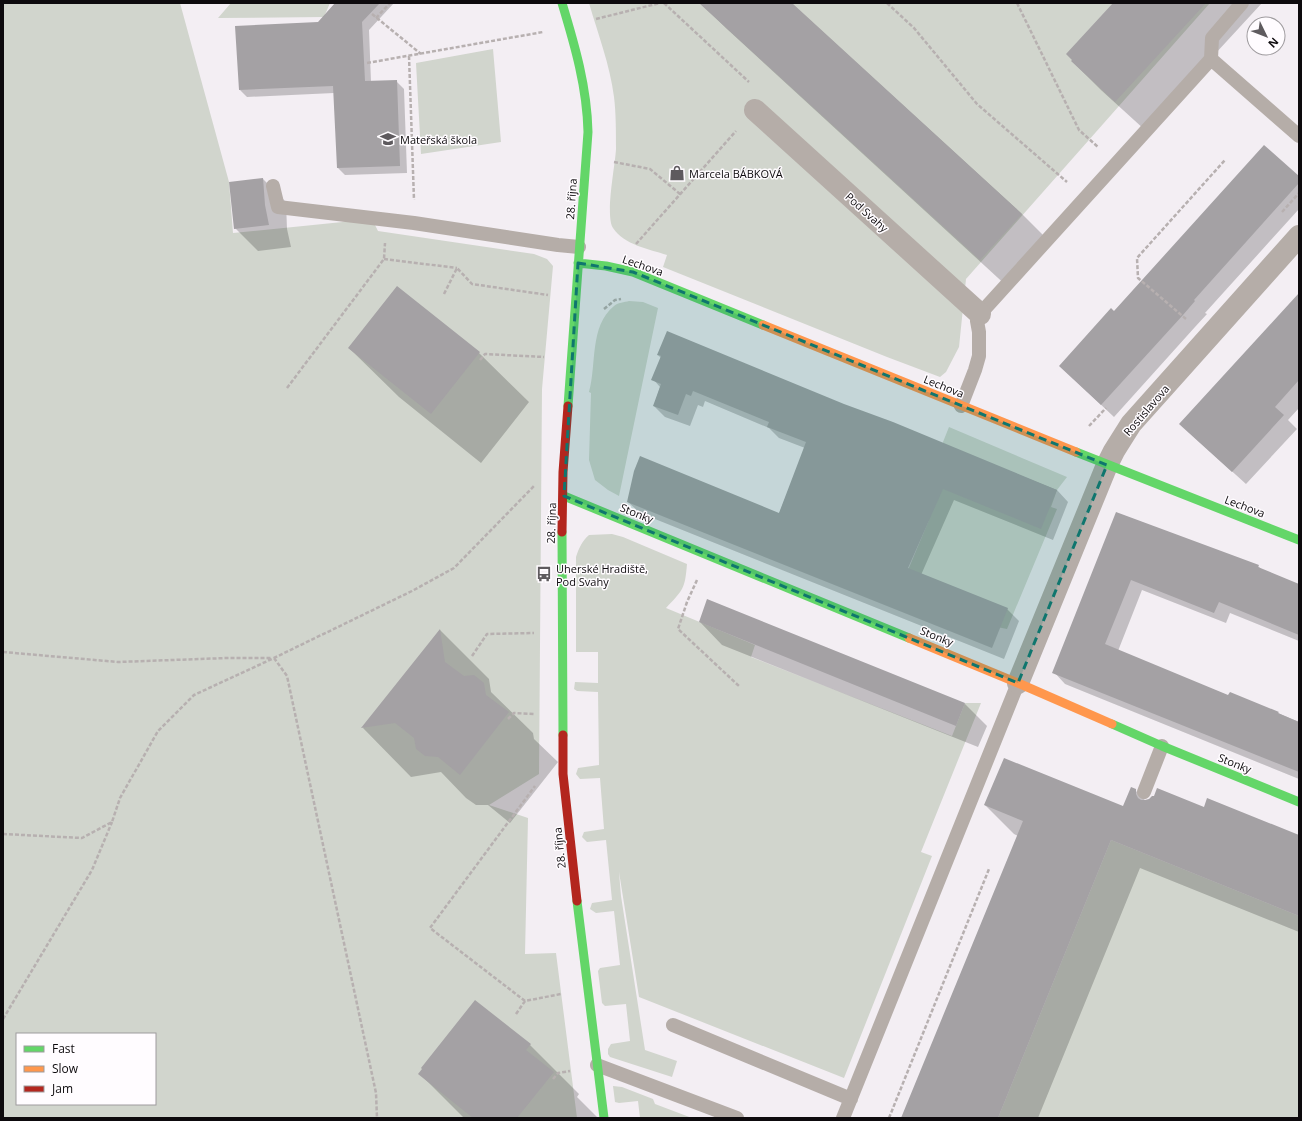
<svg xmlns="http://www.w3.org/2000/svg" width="1302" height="1121" font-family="'Open Sans',sans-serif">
	<rect width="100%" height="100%" fill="#f3eef3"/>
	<path fill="#d1d5cd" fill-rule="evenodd" d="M 3,3 L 180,3 L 229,182 L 233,233 L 372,219 L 378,231 L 534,254 L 547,259 L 553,266 L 542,389 L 539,774 L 489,805 L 528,818 L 525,954 L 556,953 L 577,1118 L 3,1118 ZM 17,1034 L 155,1034 L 155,1104 L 17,1104 Z
		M 231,3 L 330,3 L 324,17 L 218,18 Z
		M 589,3 L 1210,3 L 966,279 L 959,347 L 946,372 L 940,377 L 887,357 L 663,267 L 667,255 C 649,249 624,245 613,228 C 605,215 615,167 616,149 C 616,134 616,112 614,97 C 610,65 598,34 589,3 Z
		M 493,49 L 501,142 L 421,154 L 416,63 Z
		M 629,301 L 643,302 L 658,308 L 619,496 L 608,490 L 595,480 L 589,460 L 591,393 L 589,392 C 597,364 589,327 614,306 C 617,303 625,302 629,301 Z
		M 949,427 L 1067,477 L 1057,490 L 1051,507 L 1057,509 L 1007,629 L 893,606 L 929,520 L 915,512 Z
		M 612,534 L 623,537 L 687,564 C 685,589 683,590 666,608 L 755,645 L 751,657 L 952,736 L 965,703 L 981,703 L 921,852 L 932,856 L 844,1078 L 639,997 L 619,872 L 621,896 L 645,1050 L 677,1061 L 672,1077 L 610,1057 L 608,1054 L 608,1049 L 611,1044 L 630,1041 L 626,1004 L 605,1006 L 602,1003 L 598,971 L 600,968 L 620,965 L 614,911 L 596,913 L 590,909 L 592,903 L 612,900 L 606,840 L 587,842 L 582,837 L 584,832 L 604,829 L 600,778 L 580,779 L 576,774 L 578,768 L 599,765 L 598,692 L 577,691 L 574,689 L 575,682 L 598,683 L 598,652 L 576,652 L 576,557 C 579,548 582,541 589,535 Z
		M 1111,840 L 1299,916 L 1299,1118 L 998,1118 Z
		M 613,1086 L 622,1087 L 653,1099 L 655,1104 L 692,1118 L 640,1118 L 638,1101 L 619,1103 L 615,1102 Z"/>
	<path fill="#0003" d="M 336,3 L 394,3 L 369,30 L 371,82 L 396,81 L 404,89 L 407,173 L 345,175 L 338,168 L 334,93 L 247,97 L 240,90 L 318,23 Z
		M 700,3 L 791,3 L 1022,214 L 1051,243 L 1010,289 L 727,29 Z
		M 1115,3 L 1262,3 L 1145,130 L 1101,90 L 1072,61 Z
		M 1299,178 L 1299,209 L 1205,313 L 1207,314 L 1195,327 L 1114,417 L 1060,366 L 1114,312 Z
		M 263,179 L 286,202 L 287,229 L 291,247 L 258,251 L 235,228 Z
		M 397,287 L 479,353 L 529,402 L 481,463 L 399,397 L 349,348 Z
		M 1299,294 L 1299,408 L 1288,420 L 1297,429 L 1246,484 L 1194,437 Z
		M 658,355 L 844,405 L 1057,490 L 1068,502 L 1053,540 L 954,500 L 921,575 L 1007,609 L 1019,621 L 1004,659 L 640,513 L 628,502 L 779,514 L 805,448 L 779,438 L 769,428 L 705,401 L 703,407 L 698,405 L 690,426 L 665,417 L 654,406 L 660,387 L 653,379 L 661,358 Z
		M 1117,513 L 1258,566 L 1261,569 L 1299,585 L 1299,641 L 1230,613 L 1226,623 L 1142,590 L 1118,651 L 1229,696 L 1230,693 L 1299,722 L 1299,779 L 1065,684 L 1054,672 Z
		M 708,601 L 965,704 L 987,726 L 978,747 L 722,645 L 700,622 Z
		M 440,630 L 489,679 L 491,692 L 533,733 L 534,739 L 558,762 L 510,823 L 488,805 L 476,805 L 466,798 L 441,772 L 411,777 L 363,728 Z
		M 1135,790 L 1146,801 L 1204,808 L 1299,836 L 1299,932 L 1140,868 L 1038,1118 L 903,1118 L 1018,836 L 1014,834 L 985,805 L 1123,807 Z
		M 530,1045 L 579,1094 L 577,1097 L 598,1118 L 464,1118 L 420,1074 Z"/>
	<path fill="#a4a1a4" d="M 335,3 L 380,3 L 362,22 L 365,81 L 397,80 L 400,166 L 337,168 L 333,86 L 239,90 L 235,26 L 318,22 Z
		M 699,3 L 792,3 L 1022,214 L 980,260 Z
		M 1113,3 L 1206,3 L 1115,102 L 1071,61 L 1072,60 L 1066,54 Z
		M 1264,145 L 1299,176 L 1299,183 L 1194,300 L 1195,301 L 1183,315 L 1101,405 L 1059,366 L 1111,308 L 1114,311 Z
		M 263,178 L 265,205 L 269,225 L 234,229 L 229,182 Z
		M 397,286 L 480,352 L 431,414 L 348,348 Z
		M 1299,293 L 1299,380 L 1275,407 L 1284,415 L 1232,472 L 1179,424 Z
		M 667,331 L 844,404 L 893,422 L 1057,490 L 1041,529 L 943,489 L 908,568 L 1008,608 L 992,648 L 627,502 L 634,471 L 640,456 L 779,513 L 806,442 L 767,427 L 769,422 L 693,391 L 691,396 L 686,394 L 678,415 L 653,406 L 661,384 L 651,380 L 661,356 L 657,355 Z
		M 1116,512 L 1259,565 L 1258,567 L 1299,584 L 1299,635 L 1219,602 L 1214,613 L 1131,580 L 1105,644 L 1228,695 L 1230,692 L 1279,712 L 1278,713 L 1299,722 L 1299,772 L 1052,673 Z
		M 707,599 L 965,703 L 956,726 L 699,622 Z
		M 440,629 L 445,662 L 464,676 L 474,675 L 484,683 L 486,695 L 509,712 L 460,775 L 438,757 L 425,756 L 416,749 L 414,738 L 395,723 L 361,728 Z
		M 1004,758 L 1123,806 L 1131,787 L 1136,789 L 1136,794 L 1138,798 L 1141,800 L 1145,800 L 1149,799 L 1152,796 L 1154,796 L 1157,788 L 1204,807 L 1207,798 L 1299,835 L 1299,916 L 1111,840 L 998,1118 L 901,1118 L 1023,821 L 984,805 Z
		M 475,1000 L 531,1044 L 526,1050 L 554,1072 L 517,1118 L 473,1118 L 418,1074 L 422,1069 L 421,1068 Z"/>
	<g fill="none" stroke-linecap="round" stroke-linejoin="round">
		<path stroke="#b7b0b0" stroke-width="2.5" stroke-dasharray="4 2" stroke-linecap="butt" d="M 664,3 L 749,82
			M 887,3 L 914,28 L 977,104 L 1067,182
			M 1017,3 L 1079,130 L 1098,147
			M 372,14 L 421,54
			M 376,18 L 390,3
			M 596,19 L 660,3
			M 409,56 L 414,200
			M 367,63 L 543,32
			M 614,162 L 650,169 L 680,194
			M 1282,212 L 1299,193
			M 636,244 L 736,131
			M 384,259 L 457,268
			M 444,294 L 457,268 L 472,284 L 548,295
			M 604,309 L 615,300 L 621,299
			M 1186,319 L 1138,278 L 1137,258 L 1225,160
			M 480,360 L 485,354 L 544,357
			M 287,388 L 384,259 L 385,243
			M 1089,426 L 1106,408
			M 697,580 L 687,602 L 678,629 L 740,687
			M 3,652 L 118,662 L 227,658 L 272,658
			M 472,656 L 487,634 L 534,633
			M 274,658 L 287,676 L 376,1093 L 377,1118
			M 508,719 L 514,713 L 534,714
			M 3,834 L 82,838 L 112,822 L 120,798 L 158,731 L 194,695 L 274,658 L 412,591 L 454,568 L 535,485
			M 525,1001 L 430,928 L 535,786
			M 516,1014 L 525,1001 L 561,994
			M 3,1019 L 92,870 L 112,822
			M 553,1079 L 558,1073 L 570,1071
			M 889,1118 L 989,869"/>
		<path stroke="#b5ada8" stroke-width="14" d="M 1211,59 L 1299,136
			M 273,186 L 278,207 L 414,223 L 558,245 L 579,247
			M 961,406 L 975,370 L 979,356 L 979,332 L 977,321 L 980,314 L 1211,59 L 1212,38 L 1242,3
			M 1144,792 L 1162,746
			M 673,1025 L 851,1099
			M 597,1065 L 737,1118
			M 843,1118 L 1018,683"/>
		<path stroke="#b5ada8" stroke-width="22" d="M 755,110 L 980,314
			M 1018,683 L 1107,465 L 1114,451 L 1131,424 L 1299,236"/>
		<path stroke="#63d668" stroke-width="9" d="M 562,3 C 575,46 587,87 588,132 L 568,406
			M 578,263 L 606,266 L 633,272 L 763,325
			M 1076,452 L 1299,540
			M 564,496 L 909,638
			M 562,532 L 563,735
			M 1112,724 L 1162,746 L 1299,802
			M 577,901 L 604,1118"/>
		<path stroke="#ff974d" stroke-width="9" d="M 763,325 L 1076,452
			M 909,638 L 1018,683 L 1112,724"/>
		<path stroke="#b3261e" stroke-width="9" d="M 562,532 L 563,472 L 568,406
			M 563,735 L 563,774 L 577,901"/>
	</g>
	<path fill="#0f766e" fill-opacity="0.2" stroke="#0f766e" stroke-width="3" stroke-dasharray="8 5" stroke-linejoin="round" d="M 578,263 L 633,272 L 1107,465 L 1018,683 L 564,496 Z"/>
	<defs>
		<symbol id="school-bare" viewBox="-9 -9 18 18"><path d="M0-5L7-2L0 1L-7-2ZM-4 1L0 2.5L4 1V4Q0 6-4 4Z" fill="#5e5a5e" stroke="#fffcff" stroke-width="2.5" paint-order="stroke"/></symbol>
		<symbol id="shop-bare" viewBox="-9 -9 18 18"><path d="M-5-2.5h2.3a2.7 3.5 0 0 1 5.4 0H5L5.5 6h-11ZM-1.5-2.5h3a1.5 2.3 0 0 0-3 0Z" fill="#5e5a5e" stroke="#fffcff" stroke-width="2.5" paint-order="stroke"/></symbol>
		<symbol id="bus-bare" viewBox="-9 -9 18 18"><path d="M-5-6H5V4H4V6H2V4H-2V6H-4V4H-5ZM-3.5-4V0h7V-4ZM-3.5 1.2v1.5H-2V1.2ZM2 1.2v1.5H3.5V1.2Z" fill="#5e5a5e" stroke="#fffcff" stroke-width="2.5" paint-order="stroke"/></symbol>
	</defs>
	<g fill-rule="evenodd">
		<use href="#school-bare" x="377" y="128" width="22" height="22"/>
		<use href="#shop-bare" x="666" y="162" width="22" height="22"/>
		<use href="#bus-bare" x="533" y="563" width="22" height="22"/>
	</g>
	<g text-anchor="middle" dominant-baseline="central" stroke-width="3" stroke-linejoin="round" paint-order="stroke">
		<g font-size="11" fill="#0d0a0d" stroke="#fffcff" text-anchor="start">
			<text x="400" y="139">Mateřská škola</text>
			<text x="689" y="173">Marcela BÁBKOVÁ</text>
			<text x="556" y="568">Uherské Hradiště,<tspan x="556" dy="13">Pod Svahy</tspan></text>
		</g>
		<g font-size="11" fill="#0d0a0d" stroke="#fffcff">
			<text transform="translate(571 199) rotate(-86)">28. října</text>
			<text transform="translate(867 212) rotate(42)">Pod Svahy</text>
			<text transform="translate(643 265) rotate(19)">Lechova</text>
			<text transform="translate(944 386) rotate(22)">Lechova</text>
			<text transform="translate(1146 410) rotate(-49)">Rostislavova</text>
			<text transform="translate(1245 506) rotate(21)">Lechova</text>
			<text transform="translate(637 513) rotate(22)">Stonky</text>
			<text transform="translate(551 523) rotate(-88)">28. října</text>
			<text transform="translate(937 636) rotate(22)">Stonky</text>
			<text transform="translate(1235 763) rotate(22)">Stonky</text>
			<text transform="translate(559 848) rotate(-96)">28. října</text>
		</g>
	</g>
	<rect width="1302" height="1121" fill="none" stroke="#0d0a0d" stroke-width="8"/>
	<rect x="16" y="1033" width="140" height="72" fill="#fffcff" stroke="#9e9b9e"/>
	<rect x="24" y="1046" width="20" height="6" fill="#63d668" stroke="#9e9b9e"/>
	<text x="52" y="1053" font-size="12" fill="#0d0a0d">Fast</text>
	<rect x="24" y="1066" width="20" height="6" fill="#ff974d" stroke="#9e9b9e"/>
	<text x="52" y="1073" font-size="12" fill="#0d0a0d">Slow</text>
	<rect x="24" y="1086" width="20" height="6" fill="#b3261e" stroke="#9e9b9e"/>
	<text x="52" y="1093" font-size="12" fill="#0d0a0d">Jam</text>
	<g transform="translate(1266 36) rotate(133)"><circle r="19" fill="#fffcff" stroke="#9e9b9e"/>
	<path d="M0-3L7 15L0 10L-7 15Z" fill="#5e5a5e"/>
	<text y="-6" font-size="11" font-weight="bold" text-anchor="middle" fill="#0d0a0d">N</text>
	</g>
</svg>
